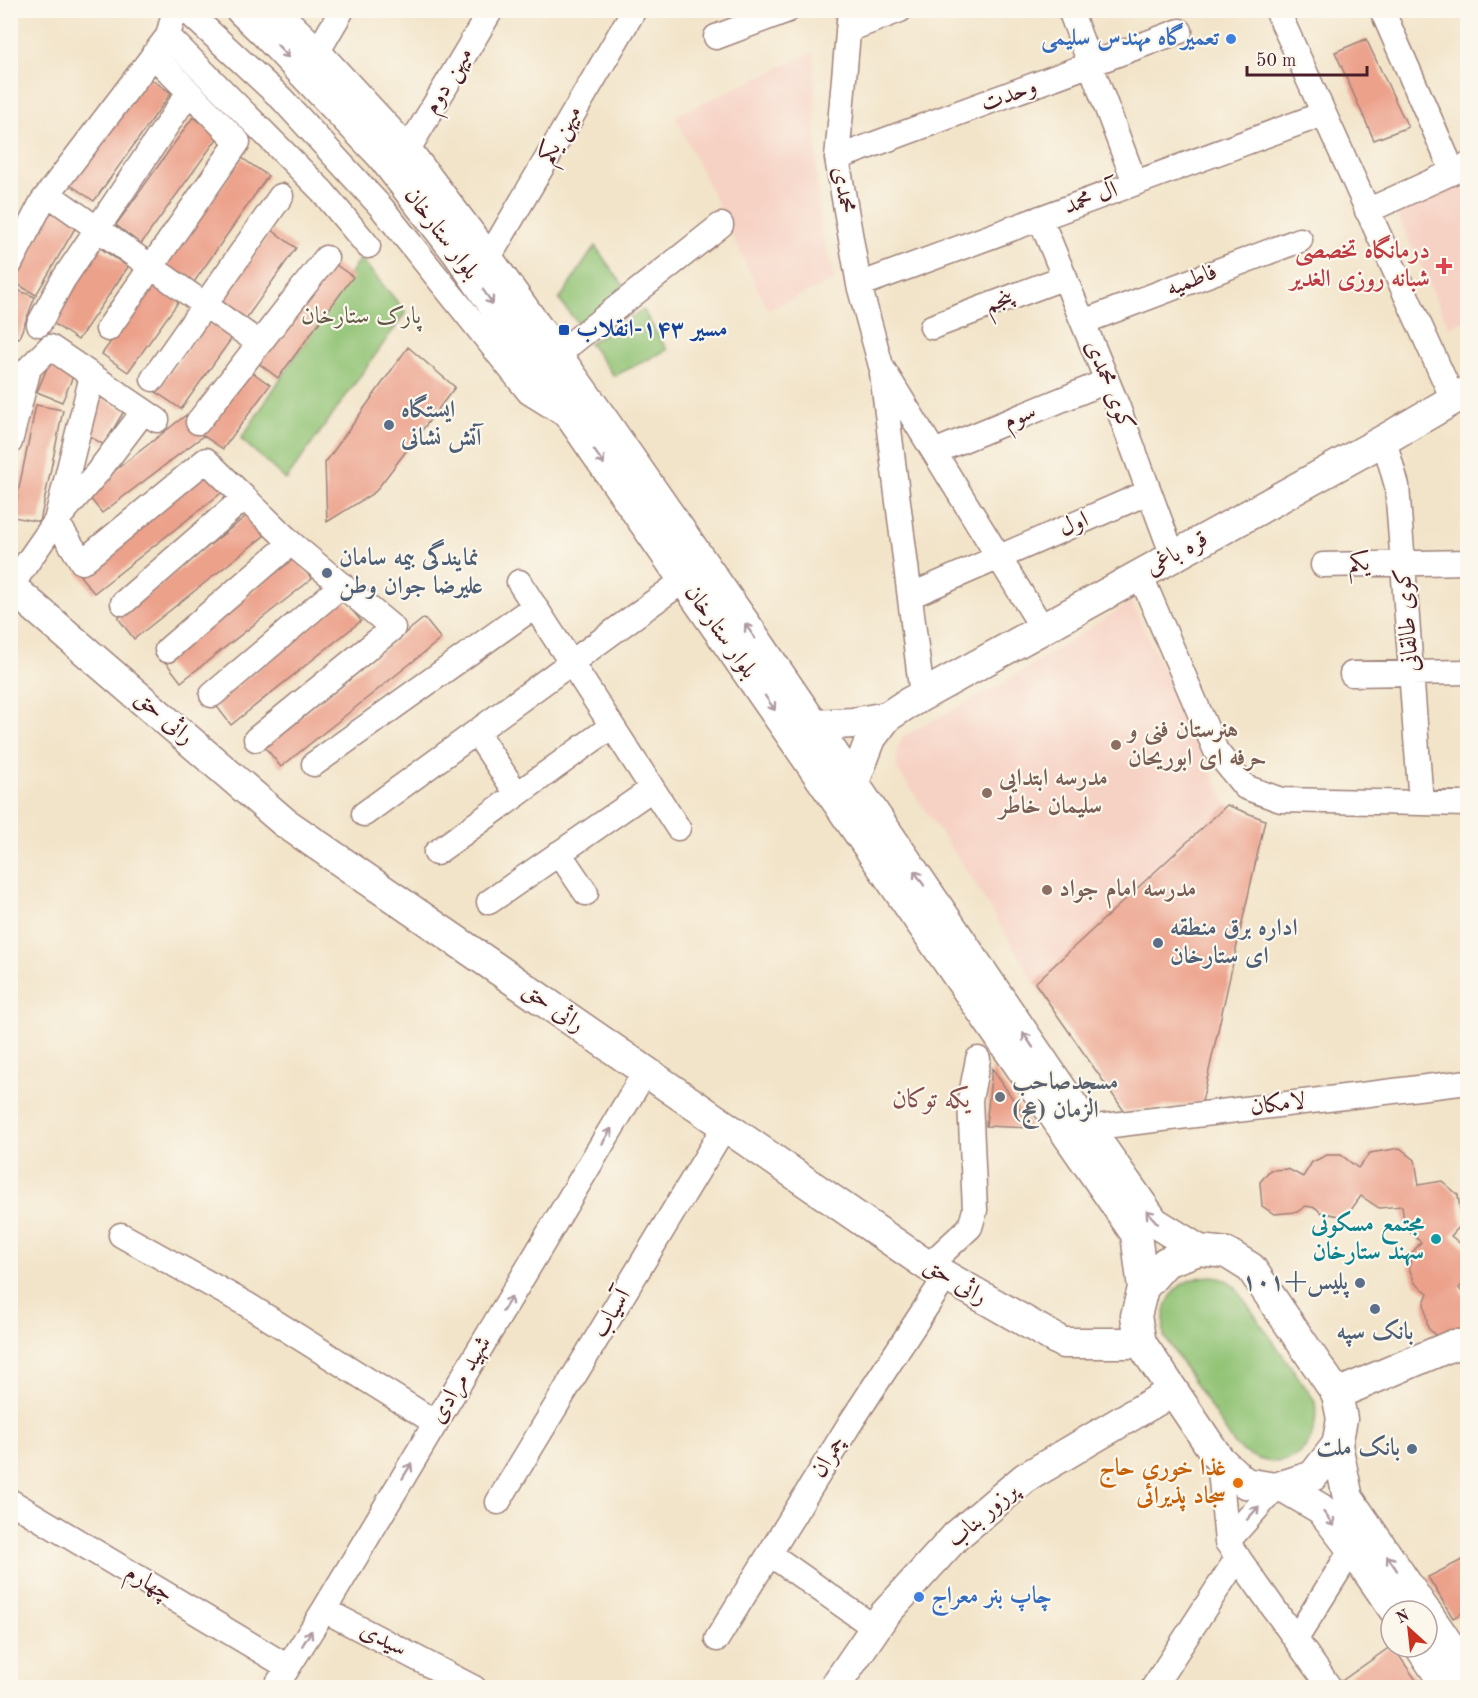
<svg xmlns="http://www.w3.org/2000/svg" width="1478" height="1698" font-family="'Old Standard TT',Amiri,serif">
	<rect width="100%" height="100%" fill="#fbf7ec"/>
	<filter id="ink" filterUnits="userSpaceOnUse"><feTurbulence type="fractalNoise" baseFrequency=".0167" numOctaves="2"/><feDisplacementMap in="SourceGraphic" scale="12" xChannelSelector="R" yChannelSelector="G"/><feConvolveMatrix kernelMatrix="1 2 1 2 8 2 1 2 1" color-interpolation-filters="sRGB"/></filter>
	<filter id="wash" filterUnits="userSpaceOnUse"><feTurbulence type="fractalNoise" baseFrequency=".008" numOctaves="4" result="noise"/><feDisplacementMap in="SourceGraphic" scale="24" xChannelSelector="R" yChannelSelector="G"/><feGaussianBlur stdDeviation="1.35" result="paint"/><feColorMatrix in="noise" values="0 0 0 0 0 0 0 0 0 0 0 0 0 0 0 0 0 1.4 0 .05"/><feComposite in="paint" operator="in"/></filter>
	<g filter="url(#wash)">
		<rect width="100%" height="100%" fill="#f2e4c9"/>
		<path fill="#f6d2c4" d="M 814,52 L 817,182 L 822,233 L 835,280 L 768,310 L 675,116 Z
			M 1467,181 L 1467,319 L 1449,328 L 1396,212 Z
			M 1131,602 L 1227,805 L 1035,983 L 971,877 L 897,769 L 897,749 L 903,736 L 1002,684 Z"/>
		<path fill="#90c273" stroke="#6d704f" stroke-width="1.5" d="M 595,246 L 628,292 L 583,330 L 559,300 Z
			M 360,258 L 406,312 L 286,480 L 241,439 Z
			M 643,310 L 667,350 L 614,376 L 589,343 Z
			M 1213,1276 L 1228,1281 L 1235,1287 L 1315,1401 C 1322,1456 1277,1481 1235,1445 L 1164,1336 C 1161,1300 1175,1277 1213,1276 Z"/>
		<g id="blocks">
			<path fill="#eca18b" d="M 1366,39 L 1408,127 L 1374,140 L 1335,52 Z
				M 145,75 L 171,93 L 94,201 L 69,184 Z
				M 193,117 L 219,136 L 141,244 L 116,225 Z
				M 242,158 L 268,176 L 192,285 L 165,266 Z
				M 55,203 L 81,218 L 36,295 L 10,280 L 10,276 Z
				M 272,230 L 296,248 L 245,320 L 220,303 Z
				M 100,248 L 128,267 L 78,340 L 50,321 Z
				M 332,262 L 353,277 L 278,378 L 257,362 Z
				M 153,282 L 179,301 L 128,372 L 102,354 Z
				M 10,287 L 35,297 L 19,338 L 10,335 Z
				M 207,321 L 232,338 L 181,409 L 156,392 Z
				M 408,347 L 455,387 L 375,492 L 327,522 L 325,463 Z
				M 52,356 L 77,367 L 62,402 L 37,392 Z
				M 248,369 L 270,385 L 223,449 L 201,434 Z
				M 101,397 L 124,411 L 104,445 L 81,431 Z
				M 36,405 L 63,410 L 40,522 L 13,517 Z
				M 186,415 L 203,436 L 102,513 L 86,493 Z
				M 208,469 L 225,490 L 94,593 L 77,572 Z
				M 249,514 L 265,535 L 134,639 L 118,618 Z
				M 295,558 L 312,579 L 181,682 L 164,660 Z
				M 344,600 L 361,621 L 231,725 L 215,704 Z
				M 424,618 L 441,639 L 281,767 L 264,746 Z
				M 1227,805 L 1265,820 L 1202,1102 L 1124,1111 L 1035,983 Z
				M 992,1068 L 1032,1128 L 986,1126 Z
				M 1400,1148 L 1415,1160 L 1419,1185 L 1442,1181 L 1458,1195 L 1462,1224 L 1451,1236 L 1466,1248 L 1468,1253 L 1468,1279 L 1459,1288 L 1468,1300 L 1468,1327 L 1462,1333 L 1435,1335 L 1428,1328 L 1424,1303 L 1428,1293 L 1415,1283 L 1409,1268 L 1412,1253 L 1421,1242 L 1405,1228 L 1402,1206 L 1379,1208 L 1361,1196 L 1351,1210 L 1339,1216 L 1320,1212 L 1316,1208 L 1306,1206 L 1297,1212 L 1274,1214 L 1262,1206 L 1260,1182 L 1270,1170 L 1288,1169 L 1303,1177 L 1312,1162 L 1327,1155 L 1341,1155 L 1358,1168 L 1370,1153 Z
				M 1468,1557 L 1468,1610 L 1453,1618 L 1428,1577 Z
				M 1390,1647 L 1393,1647 L 1416,1680 L 1406,1688 L 1348,1688 L 1343,1680 Z"/>
		</g>
	</g>
	<g filter="url(#ink)">
		<use href="#blocks" fill-opacity="0" stroke="#9e827a" stroke-width="1.5"/>
		<g fill="none" stroke-linecap="round" stroke-linejoin="round">
			<defs>
				<path id="minor" d="M 186,10 L 282,99 L 381,207 L 529,392 L 569,417
					M 850,10 L 837,158 L 859,285 L 881,366 L 1043,629
					M 1070,10 L 1135,183
					M 1277,10 L 1453,399
					M 1382,10 L 1453,172
					M 848,30 L 900,10
					M 168,36 L 322,191 L 368,246
					M 716,37 L 788,10
					M 317,53 L 342,10
					M 407,151 L 491,10
					M 837,158 L 1180,31
					M 48,194 L 259,343
					M 1367,211 L 1466,166
					M 1040,218 L 1117,405 L 1173,556
					M 488,259 L 634,10
					M 10,264 L 42,202 L 168,36 L 173,17 L 172,10
					M 859,285 L 1323,114
					M 1083,322 L 1300,240
					M 39,324 L 63,280 L 189,92
					M 932,327 L 1065,277
					M 108,329 L 238,142 L 153,55
					M 544,365 L 721,225
					M 882,373 L 922,695
					M 153,379 L 281,196
					M 144,411 L 97,473 L 56,521 L 82,562 L 206,460 L 291,543 L 393,628 L 256,739
					M 198,422 L 326,258
					M 1384,440 L 1397,486 L 1421,803
					M 10,442 L 29,368 L 50,347 L 157,420
					M 934,452 L 1107,381
					M 1323,565 L 1468,562
					M 1140,574 L 1216,751 L 1245,787 L 1281,800 L 1468,804
					M 519,582 L 678,828
					M 11,586 L 56,521 L 92,376
					M 910,596 L 1149,492
					M 123,603 L 244,498
					M 167,650 L 291,543
					M 1352,674 L 1468,672
					M 212,695 L 342,585
					M 476,732 L 517,794
					M 314,764 L 535,606
					M 364,814 L 684,580
					M 436,853 L 612,726
					M 559,853 L 586,893
					M 489,902 L 652,789
					M 1088,1128 L 1468,1082
					M 121,1235 L 246,1304 L 436,1423
					M 928,1266 L 970,1227 L 975,1210 L 970,1100 L 978,1059
					M 1219,1459 L 1227,1542 L 1275,1488
					M 10,1501 L 288,1667
					M 498,1502 L 725,1126
					M 1227,1542 L 1330,1688
					M 770,1554 L 875,1628
					M 324,1610 L 474,1688
					M 717,1639 L 849,1425 L 945,1278
					M 1296,1639 L 1352,1549
					M 275,1688 L 324,1610 L 645,1072
					M 1153,1688 L 1238,1557"/>
				<path id="major" d="M 241,10 L 264,32 L 382,156 L 457,252 L 1136,1234 L 1143,1288
					M 273,10 L 308,44 L 407,151 L 481,249 L 604,421 L 748,628 L 1088,1128 L 1154,1222 L 1199,1250
					M 10,586 L 284,822 L 928,1266 L 1063,1343 L 1141,1343
					M 801,735 L 815,725 L 853,723 L 887,717
					M 842,789 L 854,782 L 871,738 L 887,717 L 905,705 L 1384,440 L 1468,391
					M 1199,1250 L 1227,1253 L 1251,1268 L 1337,1394 L 1342,1419 L 1337,1445 L 1313,1476 L 1275,1488 L 1245,1483 L 1219,1459 L 1141,1343 L 1136,1316 L 1143,1288 L 1166,1262 Z
					M 1337,1394 L 1453,1345 L 1468,1345
					M 1337,1445 L 1348,1498 L 1425,1611
					M 1282,1486 L 1321,1509 L 1352,1549 L 1395,1611
					M 1427,1613 L 1468,1673
					M 1420,1647 L 1448,1688
					M 834,1688 L 884,1615 L 956,1536 L 1025,1478 L 1173,1391"/>
			</defs>
			<use href="#minor" stroke="#9e827a" stroke-width="27"/>
			<use href="#major" stroke="#9e827a" stroke-width="33"/>
			<use href="#minor" stroke="#fff" stroke-width="24"/>
			<use href="#major" stroke="#fff" stroke-width="30"/>
		</g>
		<defs><path id="oneway-shaft" d="M-6 0H5M1.5-3L5.5 0L1.5 3" fill="none" stroke-width="1.6" stroke-linecap="round" stroke-linejoin="round" transform="scale(1.5)"/></defs>
		<g stroke="#ae9aa0">
			<use href="#oneway-shaft" transform="translate(283 51) rotate(47)"/>
			<use href="#oneway-shaft" transform="translate(488 297) rotate(55)"/>
			<use href="#oneway-shaft" transform="translate(599 457) rotate(55)"/>
			<use href="#oneway-shaft" transform="translate(750 631) rotate(-125)"/>
			<use href="#oneway-shaft" transform="translate(770 703) rotate(55)"/>
			<use href="#oneway-shaft" transform="translate(919 878) rotate(-124)"/>
			<use href="#oneway-shaft" transform="translate(1028 1040) rotate(-124)"/>
			<use href="#oneway-shaft" transform="translate(607 1136) rotate(-59)"/>
			<use href="#oneway-shaft" transform="translate(1152 1217) rotate(-131)"/>
			<use href="#oneway-shaft" transform="translate(507 1304) rotate(-59)"/>
			<use href="#oneway-shaft" transform="translate(407 1471) rotate(-59)"/>
			<use href="#oneway-shaft" transform="translate(1253 1513) rotate(-48)"/>
			<use href="#oneway-shaft" transform="translate(1329 1519) rotate(52)"/>
			<use href="#oneway-shaft" transform="translate(1392 1563) rotate(-124)"/>
			<use href="#oneway-shaft" transform="translate(307 1638) rotate(-58)"/>
		</g>
	</g>
	<g fill="#3f7fe0" stroke="#fbf7ec" stroke-width="2">
		<circle cx="1231" cy="39" r="6"/>
		<circle cx="919" cy="1597" r="6"/>
	</g>
	<path fill="#e0444e" stroke="#fbf7ec" stroke-width="2" d="M1441 257h6v6h6v6h-6v6h-6v-6h-6v-6h6z"/>
	<rect fill="#1a4fb4" stroke="#fbf7ec" stroke-width="2" x="558" y="324" width="12" height="12" rx="3"/>
	<g fill="#5c6f8a" stroke="#fbf7ec" stroke-width="2">
		<circle cx="389" cy="425" r="6"/>
		<circle cx="327" cy="573" r="6"/>
		<circle cx="1158" cy="943" r="6"/>
		<circle cx="1360" cy="1283" r="6"/>
		<circle cx="1375" cy="1309" r="6"/>
		<circle cx="1412" cy="1449" r="6"/>
	</g>
	<g fill="#8d6e63" stroke="#fbf7ec" stroke-width="2">
		<circle cx="1116" cy="745" r="6"/>
		<circle cx="987" cy="793" r="6"/>
		<circle cx="1047" cy="890" r="6"/>
	</g>
	<circle fill="#6b7280" stroke="#fbf7ec" stroke-width="2" cx="1000" cy="1097" r="6"/>
	<circle fill="#0f9aa8" stroke="#fbf7ec" stroke-width="2" cx="1436" cy="1239" r="6"/>
	<circle fill="#e8710a" stroke="#fbf7ec" stroke-width="2" cx="1238" cy="1483" r="6"/>
	<g text-anchor="middle" dominant-baseline="central" stroke-width="4.5" stroke-linejoin="round" paint-order="stroke">
		<g font-size="24" font-weight="bold" fill="#366cbe" stroke="#fbf7ec" text-anchor="end">
			<text x="1219" y="39">تعمیرگاه مهندس سلیمی</text>
			<text x="931" y="1597" text-anchor="start">چاپ بنر معراج</text>
		</g>
		<g font-size="24" fill="#4a1f2b" stroke="#fbf7ec">
			<text transform="translate(449 81) rotate(-59)">میهن دوم</text>
			<text transform="translate(1009 96) rotate(-20)">وحدت</text>
			<text transform="translate(561 135) rotate(-60)">میهن یکم</text>
			<text transform="translate(843 190) rotate(81)">محمدی</text>
			<text transform="translate(1091 199) rotate(-20)">آل محمد</text>
			<text transform="translate(441 234) rotate(53)">بلوار ستارخان</text>
			<text transform="translate(1192 281) rotate(-21)">فاطمیه</text>
			<text transform="translate(999 302) rotate(-21)">پنجم</text>
			<text transform="translate(1109 386) rotate(68)">کوی محمدی</text>
			<text transform="translate(1020 417) rotate(-22)">سوم</text>
			<text transform="translate(1074 525) rotate(-23)">اول</text>
			<text transform="translate(1177 554) rotate(-29)">قره باغی</text>
			<text transform="translate(1359 564) rotate(-1)">یکم</text>
			<text transform="translate(1408 620) rotate(-95)">کوی طالقانی</text>
			<text transform="translate(720 632) rotate(55)">بلوار ستارخان</text>
			<text transform="translate(164 718) rotate(41)">راثی حق</text>
			<text transform="translate(553 1008) rotate(35)">راثی حق</text>
			<text transform="translate(1278 1105) rotate(-7)">لامکان</text>
			<text transform="translate(955 1282) rotate(31)">راثی حق</text>
			<text transform="translate(612 1314) rotate(-59)">آسیاب</text>
			<text transform="translate(461 1380) rotate(-59)">شهید مرادی</text>
			<text transform="translate(829 1457) rotate(-58)">چمران</text>
			<text transform="translate(983 1516) rotate(-41)">پرزور بناب</text>
			<text transform="translate(149 1584) rotate(31)">چهارم</text>
			<text transform="translate(383 1640) rotate(27)">سیدی</text>
		</g>
		<g font-size="24" font-weight="bold" fill="#be3a42" stroke="#fbf7ec" text-anchor="end">
			<text x="1430" y="252">درمانگاه تخصصی<tspan x="1430" dy="28">شبانه روزی الغدیر</tspan></text>
		</g>
		<g font-size="24" fill="#625844" stroke="#fbf7ec">
			<text x="361" y="317">پارک ستارخان</text>
		</g>
		<g font-size="24" font-weight="bold" fill="#164399" stroke="#fbf7ec" text-anchor="start">
			<text x="576" y="330">مسیر ۱۴۳-انقلاب</text>
		</g>
		<g font-size="24" font-weight="bold" fill="#4e5e75" stroke="#fbf7ec" text-anchor="start">
			<text x="401" y="411">ایستگاه<tspan x="401" dy="28">آتش نشانی</tspan></text>
			<text x="339" y="559">نمایندگی بیمه سامان<tspan x="339" dy="28">علیرضا جوان وطن</tspan></text>
			<text x="1170" y="929">اداره برق منطقه<tspan x="1170" dy="28">ای ستارخان</tspan></text>
			<text x="1348" y="1283" text-anchor="end">پلیس+۱۰۱</text>
			<text x="1375" y="1333" text-anchor="middle">بانک سپه</text>
			<text x="1400" y="1449" text-anchor="end">بانک ملت</text>
		</g>
		<g font-size="24" font-weight="bold" fill="#785e54" stroke="#fbf7ec" text-anchor="start">
			<text x="1128" y="731">هنرستان فنی و<tspan x="1128" dy="28">حرفه ای ابوریحان</tspan></text>
			<text x="999" y="779">مدرسه ابتدایی<tspan x="999" dy="28">سلیمان خاطر</tspan></text>
			<text x="1059" y="890">مدرسه امام جواد</text>
		</g>
		<g font-size="24" font-weight="bold" fill="#5b616d" stroke="#fbf7ec" text-anchor="start">
			<text x="1012" y="1083">مسجدصاحب<tspan x="1012" dy="28">الزمان (عج)</tspan></text>
		</g>
		<g font-size="24" font-weight="bold" fill="#0d838f" stroke="#fbf7ec" text-anchor="end">
			<text x="1424" y="1225">مجتمع مسکونی<tspan x="1424" dy="28">سهند ستارخان</tspan></text>
		</g>
		<g font-size="24" font-weight="bold" fill="#c56008" stroke="#fbf7ec" text-anchor="end">
			<text x="1226" y="1469">غذا خوری حاج<tspan x="1226" dy="28">سجاد پذیرائی</tspan></text>
		</g>
		<g font-size="26" fill="#834c4d" stroke="#fbf7ec">
			<text x="931" y="1100">یکه توکان</text>
		</g>
	</g>
	<rect width="1478" height="1698" fill="none" stroke="#fbf7ec" stroke-width="36"/>
	<g transform="translate(1409 1629) rotate(333)"><circle r="28" fill="#fbf7ec" stroke="#b4a19f" stroke-width="1.5"/>
	<path d="M0-4.5L10 22L0 15L-10 22Z" fill="#c8321e"/>
	<text y="-9" font-size="16" font-weight="bold" text-anchor="middle" fill="#4a1f2b">N</text>
	</g>
	<path d="M1247 66v9h120v-9" fill="none" stroke="#4a1f2b" stroke-width="3"/>
	<text x="1256" y="66" font-size="18" fill="#4a1f2b" stroke="#fbf7ec" stroke-width="4.5" paint-order="stroke">50 m</text>
</svg>
